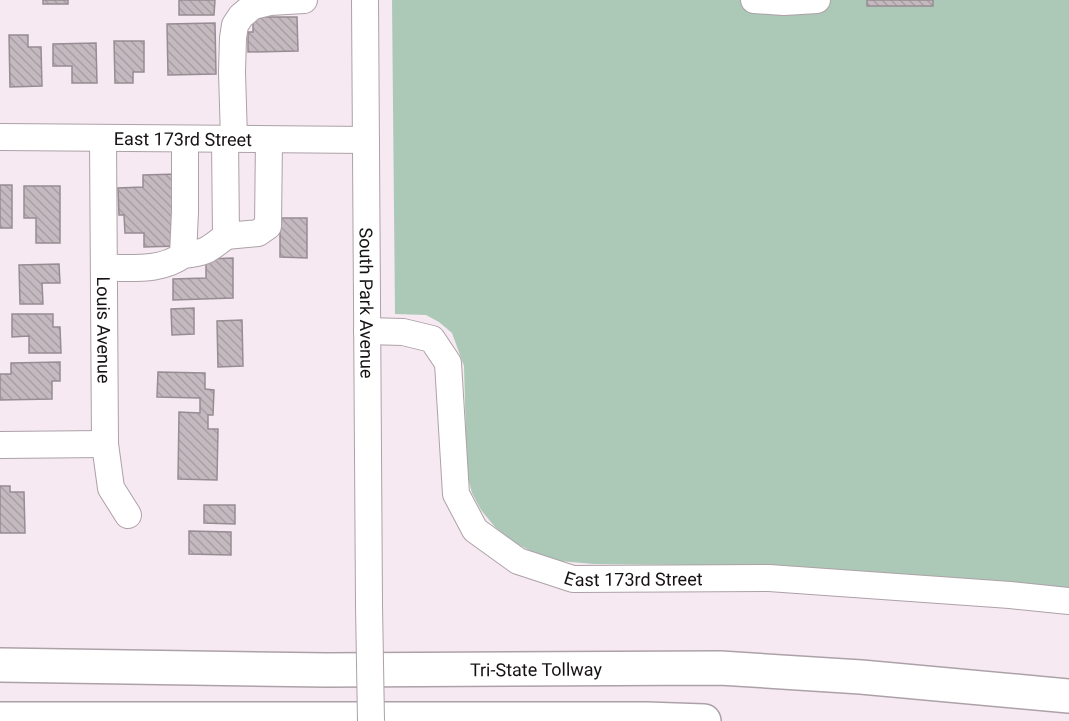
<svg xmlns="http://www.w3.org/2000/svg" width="1069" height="721" font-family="Roboto,sans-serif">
	<defs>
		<pattern id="building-back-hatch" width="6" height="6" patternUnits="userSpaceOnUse" patternTransform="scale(1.5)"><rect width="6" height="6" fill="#c5b9c0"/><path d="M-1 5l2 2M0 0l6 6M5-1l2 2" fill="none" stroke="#a89ea4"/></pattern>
	</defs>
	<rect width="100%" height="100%" fill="#f6e9f1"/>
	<path fill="#abc9b6" d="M 392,0 L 1069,0 L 1069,591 L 931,577 L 693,565 L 593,564 L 560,561 L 533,552 L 513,542 L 495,527 L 481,510 L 472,493 L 467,474 L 464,366 L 452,333 L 439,322 L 426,315 L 395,314 Z"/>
	<path fill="url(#building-back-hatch)" stroke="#988c93" stroke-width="1.5" d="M 43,0 L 68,0 L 68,4 L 43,4 Z
		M 179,0 L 215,0 L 214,15 L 179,15 Z
		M 867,0 L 933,0 L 933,6 L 867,6 Z
		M 253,17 L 297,17 L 298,51 L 248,52 L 248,32 L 253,32 Z
		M 215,23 L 216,74 L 168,75 L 167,24 Z
		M 9,35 L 28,35 L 28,47 L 41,47 L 42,86 L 10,87 Z
		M 114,41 L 144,41 L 144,72 L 133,72 L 133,83 L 115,83 Z
		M 96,43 L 97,83 L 72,83 L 72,66 L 53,66 L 53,44 Z
		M 177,174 L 178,246 L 144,247 L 144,233 L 125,233 L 124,215 L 119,215 L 118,188 L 143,187 L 143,175 Z
		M 0,185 L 12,185 L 12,228 L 0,228 Z
		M 24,186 L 60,186 L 60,243 L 36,243 L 36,218 L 24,218 Z
		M 280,218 L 307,218 L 307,258 L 280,257 Z
		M 233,258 L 233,298 L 173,300 L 173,279 L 206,278 L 206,259 Z
		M 59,264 L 60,283 L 42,283 L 43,304 L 20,304 L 19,265 Z
		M 194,308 L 194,334 L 172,335 L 171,309 Z
		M 12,314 L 53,314 L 53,327 L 60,327 L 61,353 L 29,353 L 29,336 L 12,337 Z
		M 242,320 L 243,366 L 218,367 L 217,321 Z
		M 60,362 L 60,381 L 52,381 L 52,399 L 0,400 L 0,374 L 11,374 L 11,363 Z
		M 158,372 L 205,373 L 205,389 L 214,390 L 213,415 L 208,415 L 208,429 L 218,429 L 217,480 L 178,479 L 179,412 L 200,413 L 200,398 L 157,397 Z
		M 0,486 L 10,486 L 10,492 L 24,492 L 25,533 L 0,533 Z
		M 204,505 L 235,505 L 235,524 L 204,523 Z
		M 189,531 L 231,532 L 231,555 L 189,554 Z"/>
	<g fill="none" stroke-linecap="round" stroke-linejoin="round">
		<defs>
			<g id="minor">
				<path id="s1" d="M 365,0 L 369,605"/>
				<path d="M 754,0 L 784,2 L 817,0"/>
				<path id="s2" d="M 0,137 L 366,140"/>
				<path id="s3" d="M 103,138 L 105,444 L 111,488 L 128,515"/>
				<path d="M 225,139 L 226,236 L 258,233 L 268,226 L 269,140"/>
				<path d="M 234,139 L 232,72 L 233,38 L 235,25 L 241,16 L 253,6 L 270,2 L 304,0"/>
				<path d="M 183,255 C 206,253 208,250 226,236"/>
				<path d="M 104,268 C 130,267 161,272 183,255 L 185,212 L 185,139"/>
				<path id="s4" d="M 367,331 L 403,332 L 432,339 L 448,363 L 456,494 L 475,530 L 518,561 L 573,579 L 769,578 L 1010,595 L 1069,601"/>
				<path d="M 0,445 L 105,444"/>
			</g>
			<g id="highway">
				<path id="s5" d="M 0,665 L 327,670 L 720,668 L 861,677 L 1069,696"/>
				<path d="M 0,719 L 646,719 L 704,721"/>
			</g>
		</defs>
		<use href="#minor" stroke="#ada1a8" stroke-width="28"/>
		<use href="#highway" stroke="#ada1a8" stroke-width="36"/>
		<use href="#minor" stroke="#fff" stroke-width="26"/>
		<use href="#highway" stroke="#fff" stroke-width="33"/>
		<defs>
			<path id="minor-bridge" d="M 369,605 L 371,721"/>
		</defs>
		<use href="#minor-bridge" stroke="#ada1a8" stroke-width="28" stroke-linecap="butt"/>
		<use href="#minor-bridge" stroke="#fff" stroke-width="26"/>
	</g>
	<g text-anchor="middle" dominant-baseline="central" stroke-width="4.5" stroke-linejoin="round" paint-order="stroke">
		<g font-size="18" fill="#161114" stroke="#f6e9f1">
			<text stroke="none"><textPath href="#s2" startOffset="183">East 173rd Street</textPath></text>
			<text stroke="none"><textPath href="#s1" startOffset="303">South Park Avenue</textPath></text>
			<text stroke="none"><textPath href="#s3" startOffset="192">Louis Avenue</textPath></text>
			<text stroke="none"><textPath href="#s4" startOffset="438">East 173rd Street</textPath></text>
			<text stroke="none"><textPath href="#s5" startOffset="536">Tri-State Tollway</textPath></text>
		</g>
	</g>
</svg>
